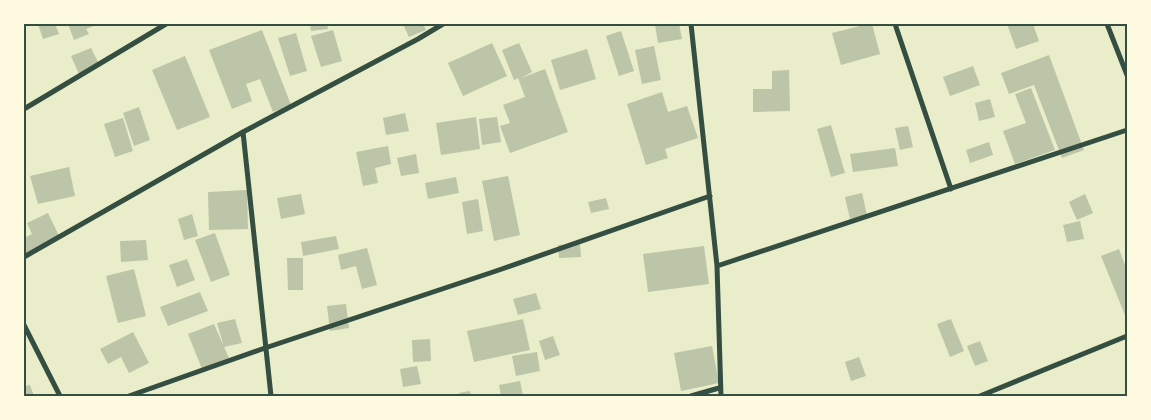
<svg xmlns="http://www.w3.org/2000/svg" width="1151" height="420" font-family="Jost,sans-serif">
	<rect width="100%" height="100%" fill="#e9edc9"/>
	<path fill="#bcc5a7" d="M 38,24 L 55,24 L 59,34 L 43,39 Z
		M 68,24 L 99,24 L 86,29 L 89,34 L 74,40 Z
		M 310,24 L 327,24 L 328,29 L 311,31 Z
		M 403,24 L 423,24 L 426,30 L 409,37 Z
		M 655,24 L 679,24 L 682,39 L 658,43 Z
		M 868,24 L 872,24 L 880,54 L 841,65 L 832,33 Z
		M 1007,24 L 1033,24 L 1039,41 L 1016,49 Z
		M 262,30 L 291,105 L 273,112 L 260,79 L 246,84 L 252,101 L 232,109 L 209,50 Z
		M 333,30 L 342,61 L 321,67 L 311,36 Z
		M 621,31 L 634,71 L 619,76 L 606,36 Z
		M 296,33 L 307,71 L 290,76 L 278,38 Z
		M 492,43 L 507,76 L 463,96 L 448,63 Z
		M 519,43 L 532,72 L 521,78 L 545,69 L 568,132 L 510,153 L 500,126 L 510,123 L 503,105 L 525,97 L 518,78 L 514,80 L 502,50 Z
		M 654,46 L 661,80 L 642,84 L 635,50 Z
		M 91,48 L 100,66 L 80,76 L 71,56 Z
		M 587,49 L 596,79 L 560,90 L 551,60 Z
		M 1049,55 L 1084,150 L 1062,158 L 1034,85 L 1009,94 L 1001,73 Z
		M 185,56 L 210,117 L 177,130 L 152,70 Z
		M 973,66 L 980,85 L 950,96 L 943,77 Z
		M 789,70 L 790,111 L 753,112 L 753,89 L 772,89 L 772,71 Z
		M 1031,88 L 1055,150 L 1015,164 L 1003,131 L 1026,123 L 1015,94 Z
		M 662,92 L 668,112 L 687,106 L 698,138 L 665,149 L 668,158 L 646,165 L 627,104 Z
		M 990,99 L 995,117 L 979,121 L 975,103 Z
		M 139,107 L 150,140 L 134,146 L 123,113 Z
		M 405,113 L 409,131 L 386,135 L 383,118 Z
		M 476,117 L 480,149 L 441,155 L 436,123 Z
		M 497,117 L 501,142 L 482,145 L 479,119 Z
		M 123,118 L 133,151 L 115,157 L 104,124 Z
		M 831,125 L 845,173 L 831,177 L 817,129 Z
		M 908,126 L 913,147 L 900,150 L 895,128 Z
		M 989,142 L 993,155 L 970,163 L 966,150 Z
		M 388,146 L 391,164 L 375,168 L 378,183 L 363,186 L 356,152 Z
		M 895,148 L 898,166 L 853,172 L 850,154 Z
		M 416,154 L 419,173 L 401,176 L 397,158 Z
		M 69,167 L 75,196 L 38,204 L 30,176 Z
		M 508,176 L 520,235 L 494,241 L 482,181 Z
		M 456,177 L 459,193 L 428,199 L 425,183 Z
		M 247,190 L 248,229 L 209,230 L 208,192 Z
		M 862,193 L 867,215 L 850,219 L 845,197 Z
		M 301,194 L 305,214 L 281,219 L 277,198 Z
		M 1085,194 L 1093,213 L 1077,220 L 1069,202 Z
		M 606,198 L 609,209 L 591,213 L 588,202 Z
		M 478,199 L 483,231 L 467,234 L 462,202 Z
		M 48,213 L 60,238 L 24,255 L 24,238 L 32,234 L 27,223 Z
		M 192,214 L 198,236 L 184,240 L 178,219 Z
		M 1080,221 L 1084,239 L 1067,242 L 1063,225 Z
		M 215,233 L 230,275 L 211,282 L 195,240 Z
		M 336,236 L 339,249 L 303,256 L 301,242 Z
		M 146,240 L 148,260 L 121,262 L 120,241 Z
		M 580,244 L 581,257 L 559,258 L 558,245 Z
		M 704,246 L 709,284 L 648,292 L 643,254 Z
		M 367,248 L 377,285 L 362,289 L 356,266 L 341,270 L 338,255 Z
		M 1119,249 L 1127,270 L 1127,320 L 1101,256 Z
		M 287,258 L 303,258 L 303,290 L 288,290 Z
		M 187,259 L 195,280 L 177,287 L 169,265 Z
		M 134,269 L 146,316 L 118,323 L 106,276 Z
		M 200,292 L 208,311 L 168,326 L 160,307 Z
		M 536,293 L 541,309 L 518,315 L 513,299 Z
		M 346,304 L 349,328 L 330,331 L 327,306 Z
		M 235,319 L 242,343 L 224,347 L 217,323 Z
		M 523,319 L 530,350 L 474,362 L 467,331 Z
		M 951,319 L 964,351 L 950,357 L 937,324 Z
		M 214,324 L 229,358 L 202,369 L 188,334 Z
		M 133,332 L 149,363 L 129,373 L 121,357 L 108,364 L 100,349 Z
		M 553,336 L 560,355 L 545,360 L 539,341 Z
		M 430,339 L 431,361 L 413,362 L 412,340 Z
		M 980,341 L 988,361 L 975,366 L 967,346 Z
		M 712,346 L 719,383 L 681,391 L 674,353 Z
		M 537,352 L 540,371 L 516,376 L 512,356 Z
		M 859,357 L 866,376 L 851,381 L 845,362 Z
		M 417,366 L 421,384 L 403,387 L 400,369 Z
		M 520,381 L 523,396 L 501,396 L 499,385 Z
		M 30,385 L 34,396 L 24,396 L 24,386 Z
		M 470,391 L 471,396 L 460,396 L 459,393 Z"/>
	<g fill="none" stroke-linecap="round" stroke-linejoin="round">
		<path stroke="#344e41" stroke-width="5" d="M 691,24 L 717,266 L 721,396
			M 895,24 L 951,189
			M 1107,24 L 1127,75
			M 24,109 L 166,24
			M 243,132 L 271,396
			M 24,257 L 243,132 L 418,39 L 443,24
			M 717,266 L 1127,130
			M 24,325 L 60,396
			M 129,396 L 265,348 L 496,271 L 710,196
			M 691,396 L 719,388
			M 980,396 L 1127,336"/>
	</g>
	<rect width="1151" height="420" fill="none" stroke="#fefae0" stroke-width="50"/>
	<rect x="25" y="25" width="1101" height="370" fill="none" stroke="#344e41" stroke-width="2"/>
</svg>
